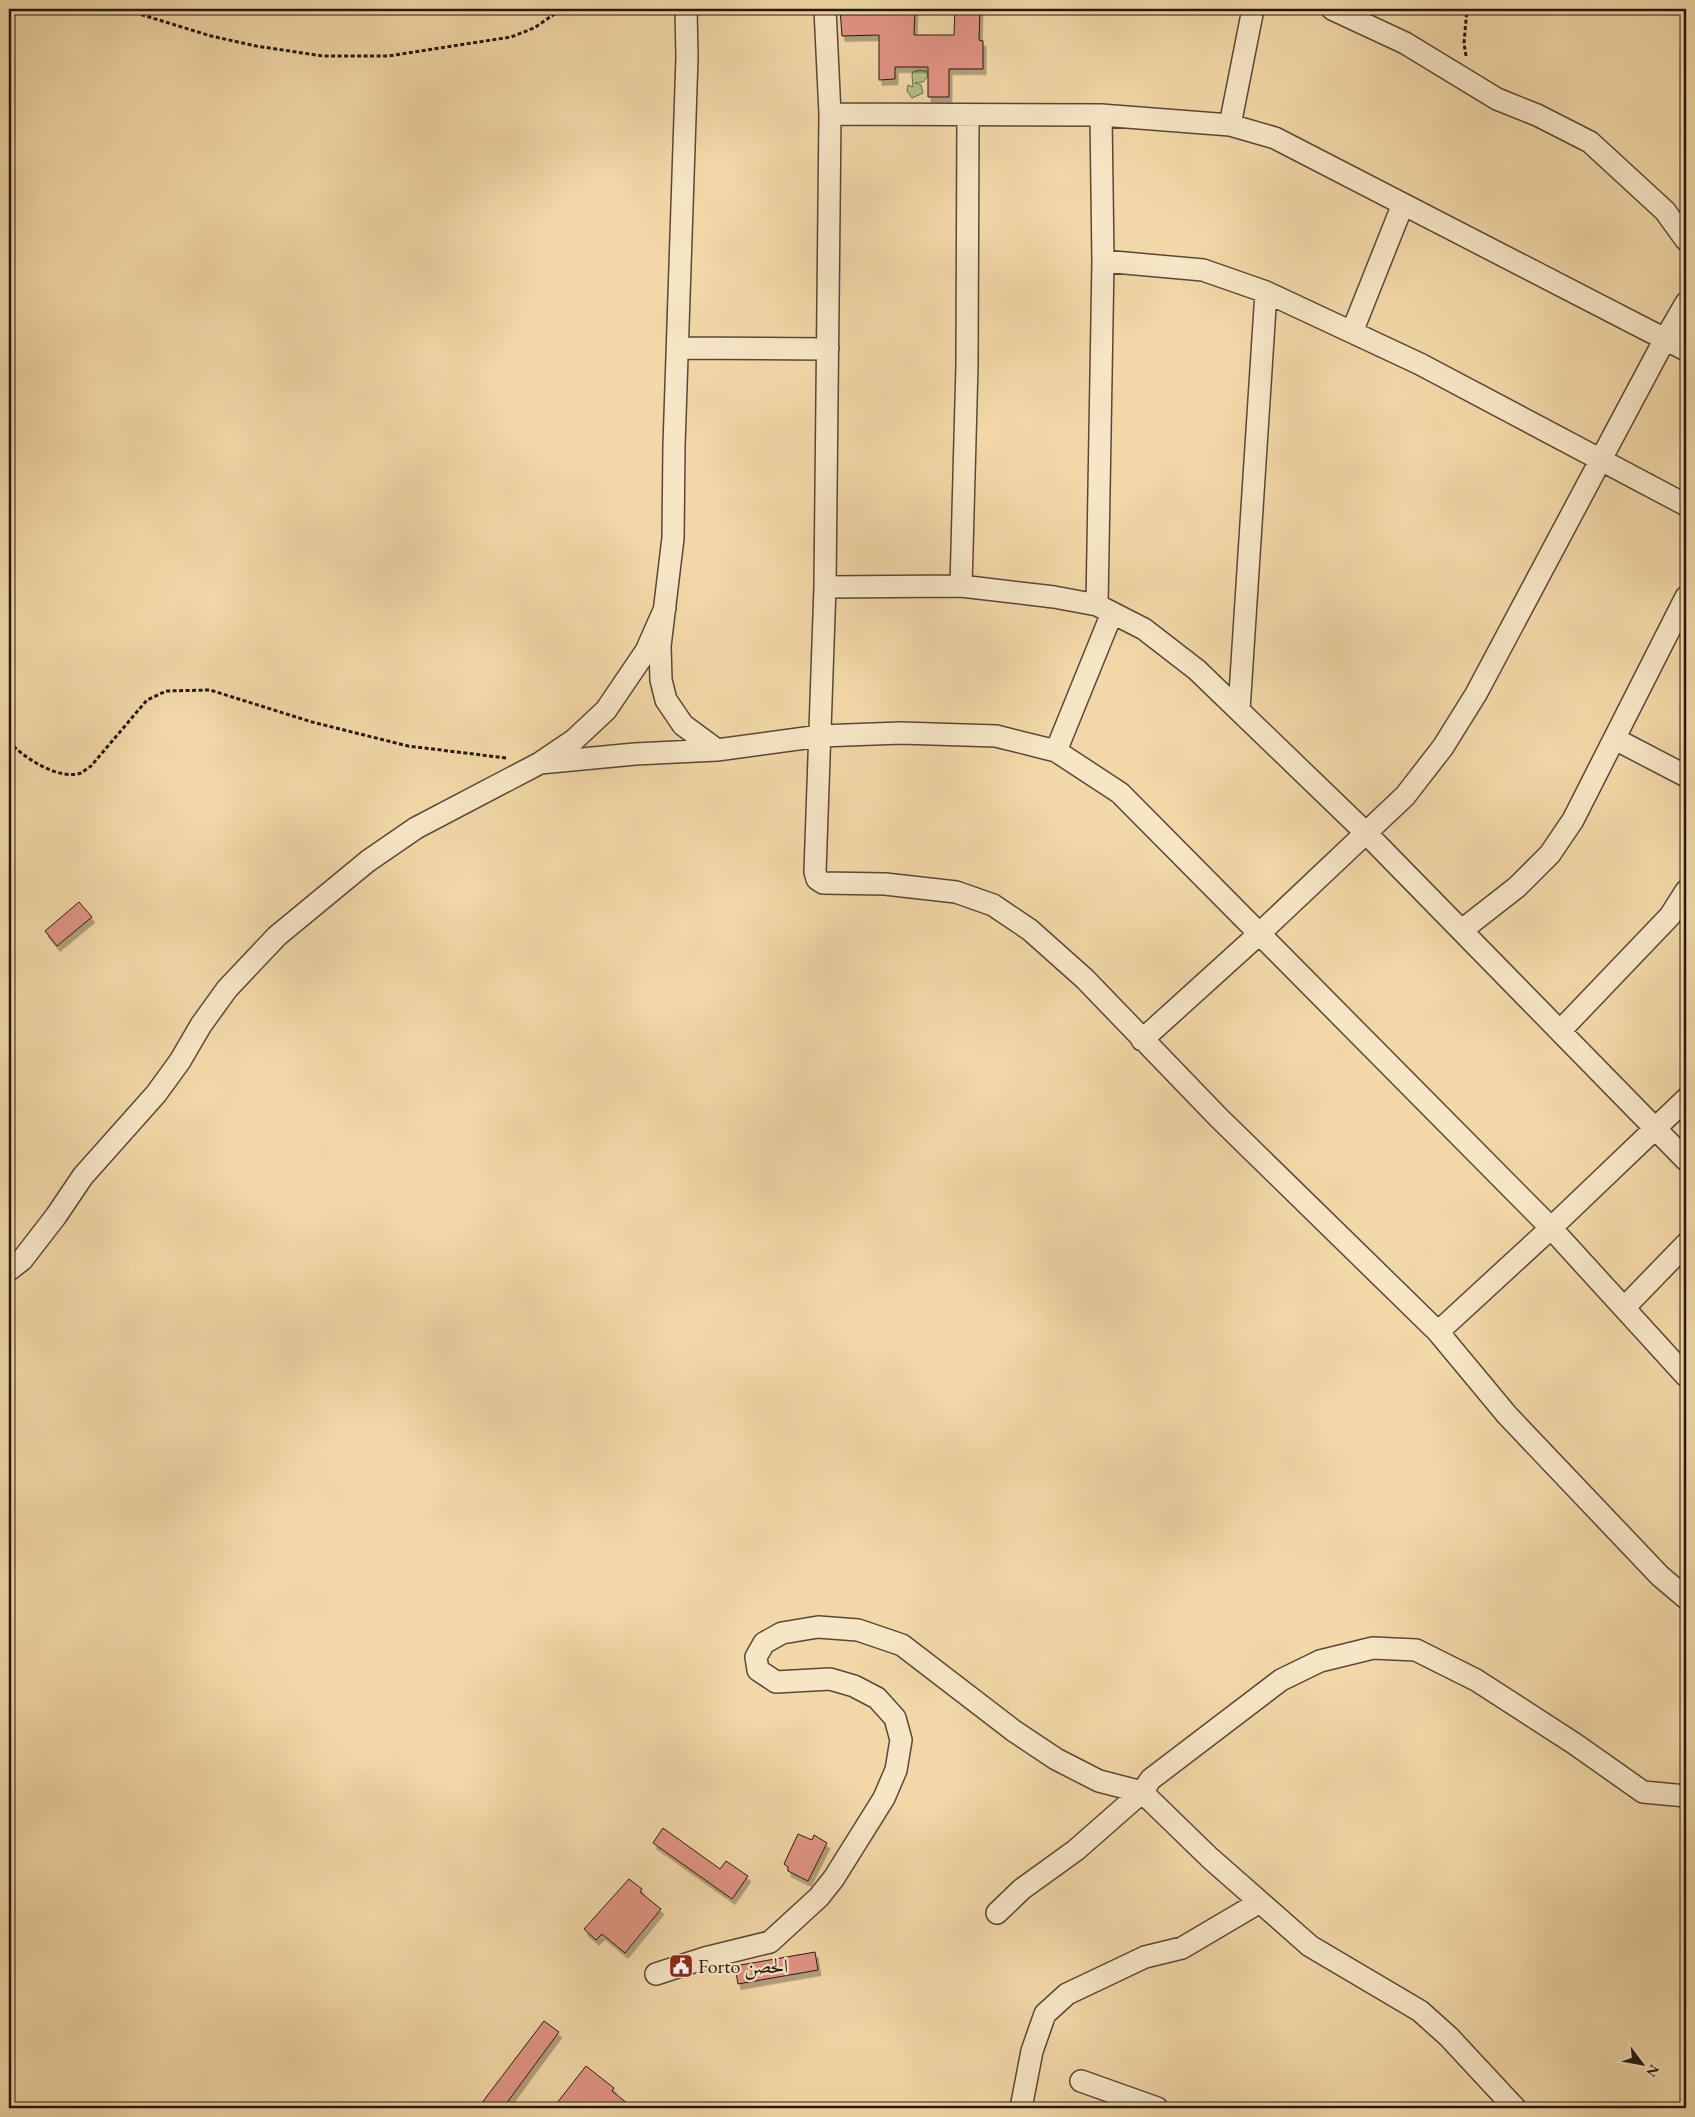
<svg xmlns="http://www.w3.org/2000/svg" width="1695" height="2117" font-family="'EB Garamond',Amiri,serif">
	<defs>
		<filter id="shadow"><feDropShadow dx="3" dy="5.5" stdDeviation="0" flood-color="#0004"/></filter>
	</defs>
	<rect width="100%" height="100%" fill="#f2d8a8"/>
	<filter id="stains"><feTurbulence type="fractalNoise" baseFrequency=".004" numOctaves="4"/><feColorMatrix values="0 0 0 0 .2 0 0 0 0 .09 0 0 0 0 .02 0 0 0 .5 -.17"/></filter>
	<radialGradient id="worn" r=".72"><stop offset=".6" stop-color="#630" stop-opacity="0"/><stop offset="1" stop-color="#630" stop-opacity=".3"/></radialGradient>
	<path fill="#b4c08c" stroke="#6c6c4e" d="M 920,70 L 926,71 L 928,76 L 923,82 L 915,83 L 921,85 L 923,93 L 912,98 L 907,91 L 908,85 L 913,87 L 912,75 L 913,72 Z"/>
	<path fill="#e19483" stroke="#251811" filter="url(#shadow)" d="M 840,9 L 915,9 L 914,35 L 954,35 L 955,9 L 980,9 L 979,40 L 983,41 L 983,69 L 949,69 L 949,97 L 928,97 L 928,67 L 895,67 L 895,79 L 879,80 L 879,35 L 842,36 Z
		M 79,902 L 92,917 L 57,946 L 45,931 Z
		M 663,1828 L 720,1869 L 726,1861 L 748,1876 L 732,1899 L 653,1843 Z
		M 798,1834 L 812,1840 L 814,1835 L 827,1843 L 808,1881 L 788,1871 L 788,1867 L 784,1864 Z
		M 629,1879 L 642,1889 L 640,1892 L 661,1909 L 625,1953 L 602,1934 L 596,1940 L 584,1929 Z
		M 815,1952 L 818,1970 L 738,1984 L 735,1966 Z
		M 544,2021 L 559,2032 L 503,2108 L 478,2108 Z
		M 586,2066 L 614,2088 L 612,2091 L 633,2108 L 553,2108 Z"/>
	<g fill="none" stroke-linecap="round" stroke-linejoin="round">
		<defs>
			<path id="minor" d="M 686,9 L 687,57 L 674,446 L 673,538 L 660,646 L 661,680 L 666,700 L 683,725 L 717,750
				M 825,9 L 830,114
				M 1332,9 L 1405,43 L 1497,99 L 1537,115 L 1590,142 L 1665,211 L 1686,240
				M 1230,125 L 1253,9
				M 1103,261 L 1203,270 L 1266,292 L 1420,364 L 1686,505
				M 1352,332 L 1403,204
				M 678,348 L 828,349
				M 1686,350 L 1275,138 L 1230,125 L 1101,115 L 830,114 L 825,587 L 815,872 L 817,879 L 823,883 L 885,884 L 956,892 L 993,905 L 1030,930 L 1085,979 L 1219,1118 L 1438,1332 L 1507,1415 L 1660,1576 L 1686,1598
				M 961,586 L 967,365 L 968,115
				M 825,587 L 961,586 L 1054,597 L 1097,605 L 1144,629 L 1197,670 L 1366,833 L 1686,1160
				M 1097,605 L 1103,261 L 1101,115
				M 1239,710 L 1266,292
				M 1615,739 L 1686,776
				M 1056,751 L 1112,613
				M 540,763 L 635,754 L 717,750 L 820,736 L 901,733 L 996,736 L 1056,751 L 1120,793 L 1551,1228 L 1686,1376
				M 1462,930 L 1517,887 L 1550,854 L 1573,820 L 1686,597
				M 1561,1030 L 1670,916 L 1686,891
				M 1142,1040 L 1259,934 L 1405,796 L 1443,747 L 1476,694 L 1665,339 L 1686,303
				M 9,1270 L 22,1260 L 56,1216 L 83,1176 L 156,1094 L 180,1061 L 201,1025 L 227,989 L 277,936 L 368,861 L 416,828 L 540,763 L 574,740 L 606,710 L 646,651 L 665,608
				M 1624,1308 L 1686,1244
				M 1438,1332 L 1551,1228 L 1686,1099
				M 997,1913 L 1022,1889 L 1076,1850 L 1142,1792 L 1210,1858 L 1310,1946 L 1420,2011 L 1449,2037 L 1515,2108
				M 656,1974 L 705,1958 L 770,1942 L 819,1897 L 834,1878 L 884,1798 L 896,1770 L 901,1740 L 895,1718 L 877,1698 L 854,1686 L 830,1679 L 776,1682 L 758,1670 L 756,1657 L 764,1643 L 782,1633 L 818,1627 L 858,1630 L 902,1645 L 1014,1731 L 1056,1759 L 1099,1781 L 1142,1792 L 1151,1779 L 1281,1680 L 1320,1661 L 1373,1648 L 1416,1650 L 1476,1680 L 1575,1744 L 1643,1792 L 1686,1796
				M 1081,2081 L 1157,2108
				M 1021,2108 L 1032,2051 L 1045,2014 L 1067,1994 L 1145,1957 L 1182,1948 L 1260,1902"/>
		</defs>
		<use href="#minor" stroke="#584837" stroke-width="24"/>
		<path stroke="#251811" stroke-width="3" stroke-dasharray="4 2.5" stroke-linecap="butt" d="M 116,9 L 123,9 L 211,36 L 256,46 L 323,56 L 388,56 L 511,37 L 534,28 L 562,9
			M 9,13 L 54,9
			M 1466,56 L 1464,43 L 1467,9
			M 9,742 C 23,757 59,781 81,773 C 84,771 88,768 91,766 L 147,700 L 166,691 L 210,690 L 312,722 L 408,746 L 506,758"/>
		<use href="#minor" stroke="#f7e6c6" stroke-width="21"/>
	</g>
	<defs>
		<symbol id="civic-square" viewBox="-11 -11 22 22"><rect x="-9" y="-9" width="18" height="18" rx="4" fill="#8f2418" stroke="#f7e6c6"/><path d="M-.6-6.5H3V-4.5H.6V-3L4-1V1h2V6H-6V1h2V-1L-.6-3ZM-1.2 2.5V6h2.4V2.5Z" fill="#fff"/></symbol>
	</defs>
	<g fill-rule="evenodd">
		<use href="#civic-square" x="667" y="1952" width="28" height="28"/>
	</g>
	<g text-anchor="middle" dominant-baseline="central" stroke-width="4.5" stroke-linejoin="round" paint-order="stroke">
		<g font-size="20" fill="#251811" stroke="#f7e6c6" text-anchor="start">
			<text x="698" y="1966">Forto الحصن</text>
		</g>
	</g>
	<rect width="1695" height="2117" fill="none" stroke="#f2d8a8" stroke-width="30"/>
	<rect x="10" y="10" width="1675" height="2097" fill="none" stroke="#251811" stroke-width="2.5"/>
	<rect x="15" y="15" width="1665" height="2087" fill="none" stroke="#251811"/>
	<g transform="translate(1642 2064) rotate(122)" stroke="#f7e6c6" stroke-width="4" paint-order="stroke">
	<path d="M0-4L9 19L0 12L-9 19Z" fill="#251811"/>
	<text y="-8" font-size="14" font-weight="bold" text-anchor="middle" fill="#251811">N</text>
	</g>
	<rect width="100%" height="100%" filter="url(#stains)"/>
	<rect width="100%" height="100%" fill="url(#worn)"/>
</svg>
